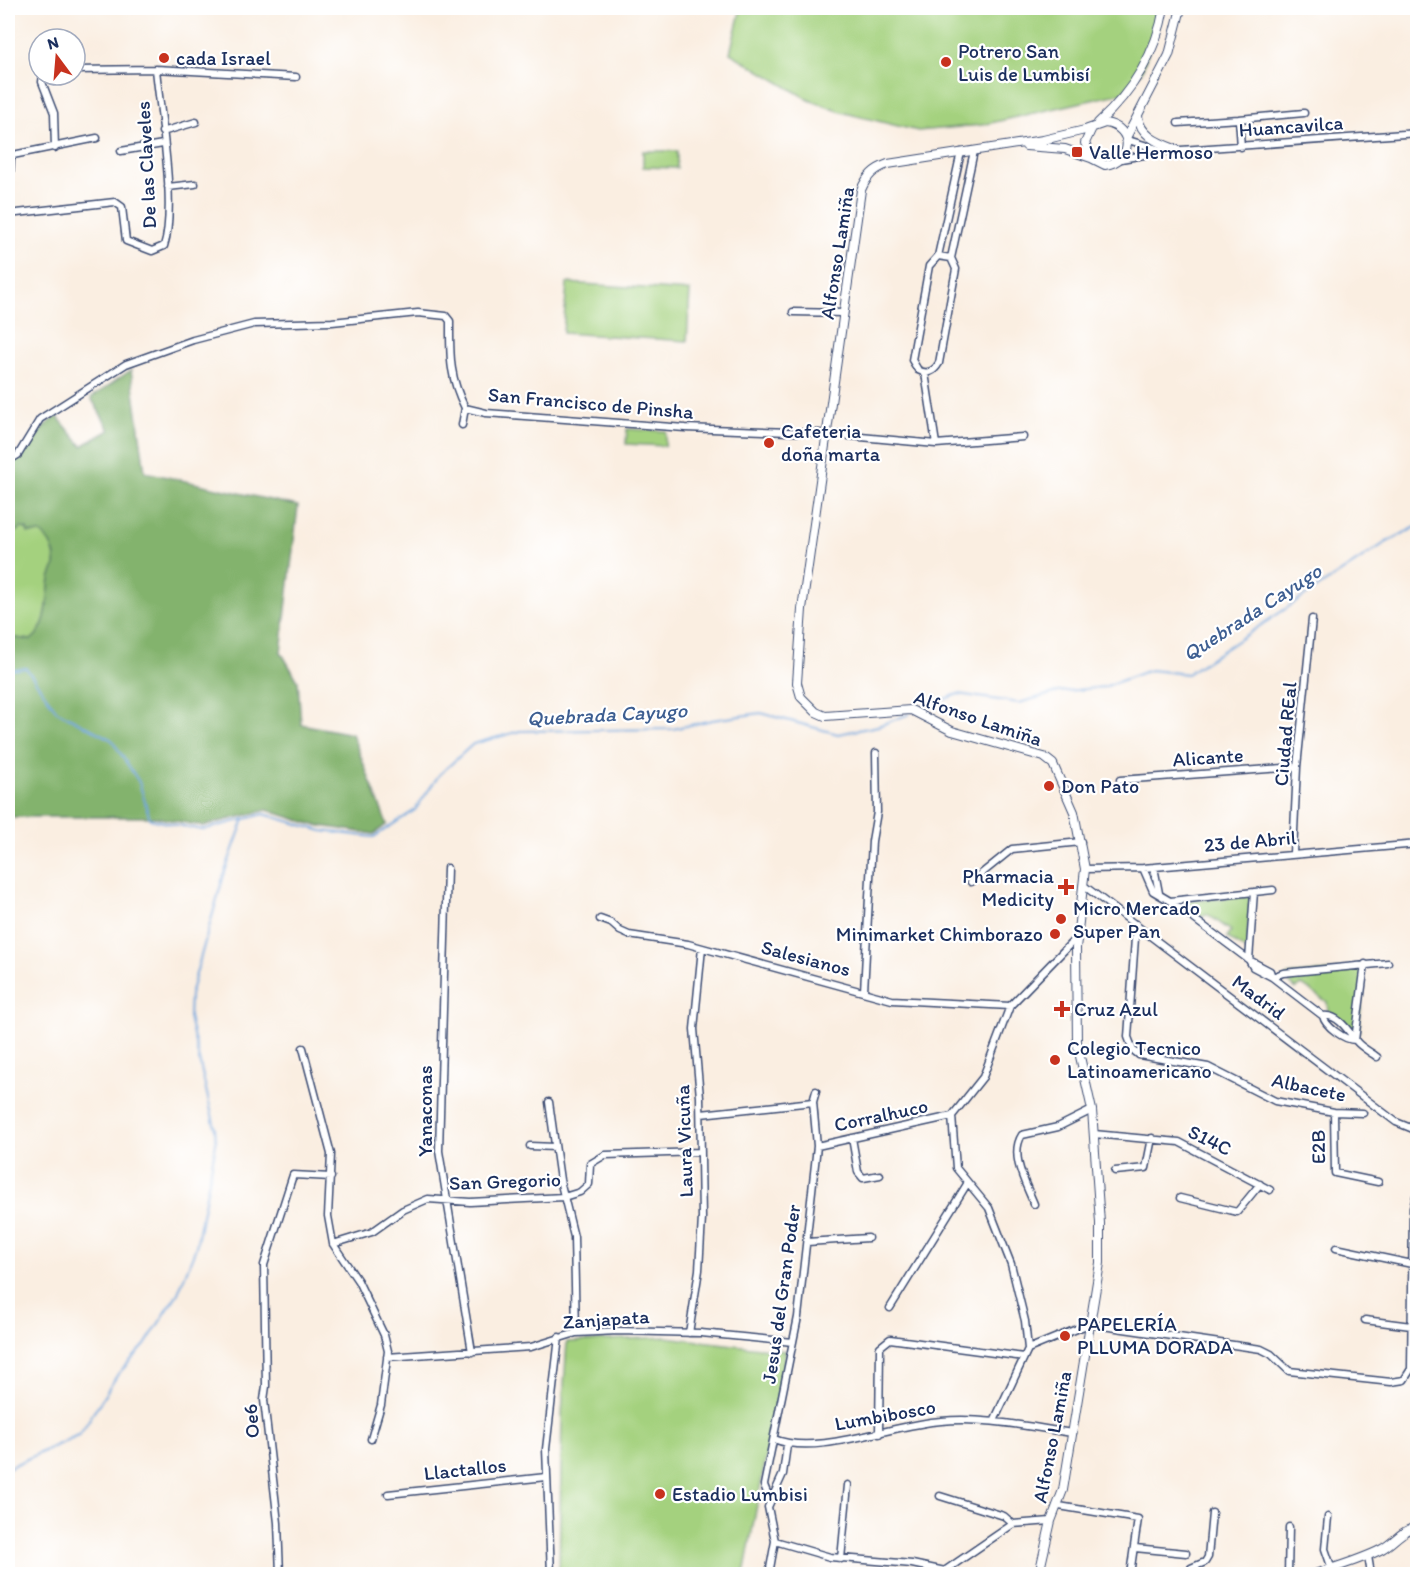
<svg xmlns="http://www.w3.org/2000/svg" width="1425" height="1582" font-family="Itim,sans-serif">
	<rect width="100%" height="100%" fill="#fff"/>
	<filter id="ink" filterUnits="userSpaceOnUse"><feTurbulence type="fractalNoise" baseFrequency=".0167" numOctaves="2"/><feDisplacementMap in="SourceGraphic" scale="12" xChannelSelector="R" yChannelSelector="G"/><feConvolveMatrix kernelMatrix="1 2 1 2 8 2 1 2 1" color-interpolation-filters="sRGB"/></filter>
	<filter id="wash" filterUnits="userSpaceOnUse"><feTurbulence type="fractalNoise" baseFrequency=".008" numOctaves="4" result="noise"/><feDisplacementMap in="SourceGraphic" scale="24" xChannelSelector="R" yChannelSelector="G"/><feGaussianBlur stdDeviation="1.35" result="paint"/><feColorMatrix in="noise" values="0 0 0 0 0 0 0 0 0 0 0 0 0 0 0 0 0 1.4 0 .05"/><feComposite in="paint" operator="in"/></filter>
	<g filter="url(#wash)">
		<rect width="100%" height="100%" fill="#faeee1"/>
		<path fill="#a4d17e" stroke="#60806e" stroke-width="1.5" d="M 741,8 L 1163,8 L 1142,71 L 1122,93 L 982,125 L 918,131 L 841,112 L 809,100 L 730,53 Z
			M 643,151 L 677,151 L 677,168 L 643,167 Z
			M 567,283 L 690,291 L 687,341 L 563,333 Z
			M 627,429 L 666,431 L 665,446 L 626,444 Z
			M 21,528 L 27,529 L 29,533 L 40,532 C 50,540 56,552 55,565 C 55,570 51,574 50,579 C 47,598 49,627 31,640 L 8,637 L 8,536 Z
			M 1250,896 L 1247,951 L 1227,937 L 1231,931 L 1207,914 L 1200,916 L 1186,906 L 1190,901 Z
			M 1364,968 L 1359,1031 L 1328,1012 L 1327,1002 L 1302,985 L 1296,989 L 1285,978 L 1288,975 Z
			M 666,1337 L 786,1351 L 744,1574 L 559,1574 L 562,1414 L 567,1342 Z"/>
		<path fill="#83b36d" stroke="#4f7166" stroke-width="1.5" d="M 131,370 L 145,472 L 298,506 L 281,652 L 298,681 L 301,724 L 352,734 L 387,824 L 374,834 L 314,825 L 267,810 L 203,826 L 155,817 L 8,817 L 8,637 L 31,640 C 49,627 47,598 50,579 C 51,574 54,570 55,565 C 57,553 50,540 40,533 L 28,533 L 27,529 L 21,528 L 8,536 L 8,464 C 29,452 37,428 57,416 L 82,446 L 110,430 L 91,398 Z"/>
		<g fill="none" stroke-linecap="round" stroke-linejoin="round">
			<path stroke="#6fa5dd" stroke-width="2" d="M 8,670 L 26,668 L 57,711 L 112,740 L 139,782 L 150,819 L 202,830 L 264,814 L 322,831 L 374,837 L 415,810 L 439,775 L 473,744 L 520,731 L 673,729 L 712,720 L 761,713 L 838,734 L 878,726 L 909,714
				M 917,710 L 958,694 L 1019,703 L 1058,692 L 1104,687 L 1150,670 L 1187,674 L 1385,543 L 1418,526
				M 8,1468 L 80,1434 L 118,1374 L 145,1345 L 178,1293 L 196,1247 L 216,1143 L 215,1128 L 189,1017 L 190,995 L 224,874 L 244,819"/>
		</g>
	</g>
	<g filter="url(#ink)">
		<g fill="none" stroke-linecap="round" stroke-linejoin="round">
			<defs>
				<path id="minor" d="M 648,8 L 678,8
					M 75,70 L 156,69 L 296,77
					M 43,75 L 42,82 L 54,113 L 55,148
					M 1178,123 L 1239,119
					M 162,132 L 196,122
					M 1128,140 L 1161,150
					M 1241,147 L 1239,119 L 1304,113
					M 121,151 L 163,144
					M 8,156 L 97,138
					M 1121,159 L 1167,151 L 1418,133
					M 168,187 L 195,184
					M 8,214 L 115,202 L 122,207 L 126,241 L 152,251 L 164,246 C 177,207 160,113 156,69
					M 9,214 L 11,155
					M 938,256 L 951,258 L 956,269 L 939,363 C 934,372 927,375 918,370 L 912,360 L 929,266 Z
					M 938,256 L 961,152
					M 951,258 L 974,151
					M 793,312 L 844,313
					M 925,373 L 936,444
					M 462,425 L 465,408
					M 8,461 L 18,455 L 40,419 L 126,364 L 193,340 L 254,324 L 332,322 L 418,313 L 446,316 L 450,321 C 450,356 449,376 465,408 L 486,413 L 685,428 L 818,433 L 936,444 L 1023,437
					M 1120,780 L 1297,767
					M 1293,853 L 1297,767 L 1312,619
					M 1154,867 L 1159,893
					M 447,868 L 439,1151 L 472,1352
					M 1143,868 L 1153,891 L 1170,901 L 1273,890
					M 1085,869 L 1143,868 L 1418,844
					M 971,882 L 1012,849 L 1081,842
					M 1083,885 L 1396,1122 L 1418,1131
					M 1254,892 L 1249,960 L 1253,967 L 1272,977 L 1323,1016 C 1325,1026 1344,1040 1355,1040
					M 1170,901 L 1249,960 L 1270,971 L 1272,977
					M 600,919 L 611,923 L 620,931 L 629,935 L 688,944 L 892,1000 L 1010,1006
					M 1136,924 L 1128,1037 L 1133,1050 L 1139,1055 L 1208,1067 L 1275,1101 L 1334,1112 L 1363,1113
					M 1272,977 L 1283,973 L 1388,963
					M 864,991 L 872,841 L 877,812 L 876,753
					M 1323,1016 C 1339,1014 1349,1032 1357,1042 C 1362,1048 1371,1052 1377,1057
					M 1355,1040 L 1365,964
					M 303,1048 L 331,1154 L 328,1216 L 333,1244 L 358,1281 L 384,1335 L 388,1351 L 381,1405 L 371,1439
					M 549,1102 L 560,1180 L 574,1237 L 576,1333
					M 1334,1112 L 1335,1173 L 1378,1182
					M 701,1114 L 813,1102
					M 1094,1134 L 1179,1142 L 1270,1190
					M 852,1138 L 858,1172 L 863,1178 L 880,1175
					M 530,1146 L 555,1147
					M 817,1146 L 952,1116
					M 1115,1171 L 1146,1168 L 1152,1138
					M 1180,1198 L 1237,1212 L 1260,1184
					M 1034,1204 C 1026,1184 1009,1155 1022,1135 L 1058,1127 L 1092,1110
					M 807,1242 L 868,1238
					M 333,1244 L 372,1232 L 403,1210 L 428,1199 L 470,1202 L 564,1197 L 580,1192 L 589,1184 L 590,1164 L 605,1155 L 701,1152
					M 1336,1248 L 1412,1264
					M 890,1308 L 967,1184
					M 1365,1320 L 1411,1326
					M 689,1333 L 699,1270 L 702,1218 L 700,1097 L 694,1029 L 702,948
					M 1028,1349 L 1089,1324 L 1261,1349 L 1271,1354 L 1289,1371 L 1391,1382 L 1404,1380 L 1411,1369 L 1413,1208 L 1418,1188
					M 387,1357 L 531,1347 L 576,1333 L 618,1331 L 701,1333 L 793,1342
					M 994,1421 L 1028,1349 L 1025,1321 L 1011,1264 L 989,1208 L 956,1168 L 952,1116 L 983,1077 L 1010,1006 L 1077,937
					M 879,1434 L 880,1347 L 890,1339 L 1024,1357
					M 774,1439 C 817,1457 894,1424 941,1421 C 985,1417 1029,1427 1073,1433
					M 388,1494 L 546,1477
					M 940,1496 L 1004,1516 L 1013,1524
					M 770,1500 L 764,1485 L 798,1317 L 817,1146 L 813,1102 L 816,1091
					M 1059,1506 L 1138,1519 L 1130,1574
					M 1328,1517 L 1325,1549 L 1332,1569
					M 775,1541 L 830,1557 L 912,1564 L 959,1574
					M 1135,1548 L 1186,1553
					M 1368,1556 L 1371,1574
					M 841,1559 L 848,1485
					M 280,1574 L 278,1523 L 264,1400 L 266,1386 L 264,1265 L 293,1175 L 331,1177
					M 551,1574 L 546,1449 L 559,1337
					M 769,1574 L 775,1541 L 768,1507 L 783,1474 L 787,1445
					M 940,1574 L 1013,1524 L 1051,1521
					M 1190,1574 L 1191,1568 L 1205,1562 L 1208,1557 L 1212,1513
					M 1288,1574 L 1289,1527"/>
				<path id="tertiary" d="M 1138,116 C 1140,138 1163,144 1180,151
					M 1098,123 C 1133,91 1156,54 1164,8
					M 1127,136 L 1169,55 L 1181,8
					M 1026,146 L 1065,149 L 1091,158
					M 1039,1574 L 1051,1521 L 1063,1490 L 1100,1263 L 1100,1223 L 1092,1110 L 1077,1043 L 1076,948 L 1085,869 L 1074,812 L 1053,764 L 1044,757 L 952,731 L 911,710 L 825,716 L 816,712 L 801,697 L 797,683 L 802,609 L 861,190 C 867,176 874,169 888,164 L 1043,140 L 1085,130 L 1105,123 C 1134,127 1134,161 1105,165 L 1091,158 L 1085,143 L 1092,128
					M 1315,1574 C 1338,1566 1361,1560 1382,1549 C 1395,1542 1402,1529 1418,1527"/>
			</defs>
			<use href="#minor" stroke="#3c4c72" stroke-width="9"/>
			<use href="#tertiary" stroke="#3c4c72" stroke-width="10"/>
			<use href="#minor" stroke="#fff" stroke-width="6"/>
			<use href="#tertiary" stroke="#fff" stroke-width="8"/>
		</g>
	</g>
	<g fill="#c8321e" stroke="#fff" stroke-width="2">
		<circle cx="164" cy="58" r="6"/>
		<circle cx="946" cy="62" r="6"/>
		<rect x="1071" y="146" width="12" height="12" rx="3"/>
		<circle cx="769" cy="443" r="6"/>
		<circle cx="1049" cy="786" r="6"/>
		<path d="M1063 878h6v6h6v6h-6v6h-6v-6h-6v-6h6z"/>
		<circle cx="1061" cy="919" r="6"/>
		<circle cx="1055" cy="934" r="6"/>
		<path d="M1059 1000h6v6h6v6h-6v6h-6v-6h-6v-6h6z"/>
		<circle cx="1055" cy="1060" r="6"/>
		<circle cx="1065" cy="1336" r="6"/>
		<circle cx="660" cy="1494" r="6"/>
	</g>
	<g text-anchor="middle" dominant-baseline="central" stroke-width="4.5" stroke-linejoin="round" paint-order="stroke">
		<g font-size="20" fill="#1b2f5e" stroke="#fff" text-anchor="start">
			<text x="958" y="51">Potrero San<tspan x="958" dy="23">Luis de Lumbisí</tspan></text>
			<text x="176" y="58">cada Israel</text>
			<text x="1089" y="152">Valle Hermoso</text>
			<text x="781" y="431">Cafeteria<tspan x="781" dy="23">doña marta</tspan></text>
			<text x="1061" y="786">Don Pato</text>
			<text x="1054" y="876" text-anchor="end">Pharmacia<tspan x="1054" dy="23">Medicity</tspan></text>
			<text x="1073" y="908">Micro Mercado<tspan x="1073" dy="23">Super Pan</tspan></text>
			<text x="1043" y="934" text-anchor="end">Minimarket Chimborazo</text>
			<text x="1074" y="1009">Cruz Azul</text>
			<text x="1067" y="1048">Colegio Tecnico<tspan x="1067" dy="23">Latinoamericano</tspan></text>
			<text x="1077" y="1324">PAPELERÍA<tspan x="1077" dy="23">PLLUMA DORADA</tspan></text>
			<text x="672" y="1494">Estadio Lumbisi</text>
		</g>
		<g font-size="20" fill="#1b2f5e" stroke="#fff">
			<text transform="translate(1291 126) rotate(-4)">Huancavilca</text>
			<text transform="translate(146 165) rotate(-93)">De las Claveles</text>
			<text transform="translate(837 253) rotate(-81)">Alfonso Lamiña</text>
			<text transform="translate(591 403) rotate(5)">San Francisco de Pinsha</text>
			<text transform="translate(978 718) rotate(19)">Alfonso Lamiña</text>
			<text transform="translate(1285 734) rotate(-85)">Ciudad REal</text>
			<text transform="translate(1208 757) rotate(-4)">Alicante</text>
			<text transform="translate(1250 841) rotate(-5)">23 de Abril</text>
			<text transform="translate(806 958) rotate(15)">Salesianos</text>
			<text transform="translate(1259 997) rotate(37)">Madrid</text>
			<text transform="translate(1309 1087) rotate(12)">Albacete</text>
			<text transform="translate(425 1111) rotate(-90)">Yanaconas</text>
			<text transform="translate(881 1115) rotate(-12)">Corralhuco</text>
			<text transform="translate(1210 1140) rotate(26)">S14C</text>
			<text transform="translate(684 1141) rotate(-92)">Laura Vicuña</text>
			<text transform="translate(1318 1147) rotate(-91)">E2B</text>
			<text transform="translate(505 1181) rotate(-2)">San Gregorio</text>
			<text transform="translate(781 1294) rotate(-82)">Jesus del Gran Poder</text>
			<text transform="translate(606 1319) rotate(-4)">Zanjapata</text>
			<text transform="translate(885 1415) rotate(-10)">Lumbibosco</text>
			<text transform="translate(251 1421) rotate(-94)">Oe6</text>
			<text transform="translate(1052 1437) rotate(-79)">Alfonso Lamiña</text>
			<text transform="translate(465 1469) rotate(-6)">Llactallos</text>
		</g>
		<g font-size="21" font-style="italic" fill="#3d5e91" stroke="#fff">
			<text transform="translate(1252 612) rotate(-33)">Quebrada Cayugo</text>
			<text transform="translate(607 714) rotate(-3)">Quebrada Cayugo</text>
		</g>
	</g>
	<rect width="1425" height="1582" fill="none" stroke="#fff" stroke-width="30"/>
	<g transform="translate(57 57) rotate(344)"><circle r="28" fill="#ffffff" stroke="#a4acbf" stroke-width="1.5"/>
	<path d="M0-4.5L10 22L0 15L-10 22Z" fill="#c8321e"/>
	<text y="-9" font-size="16" font-weight="bold" text-anchor="middle" fill="#1b2f5e">N</text>
	</g>
</svg>
